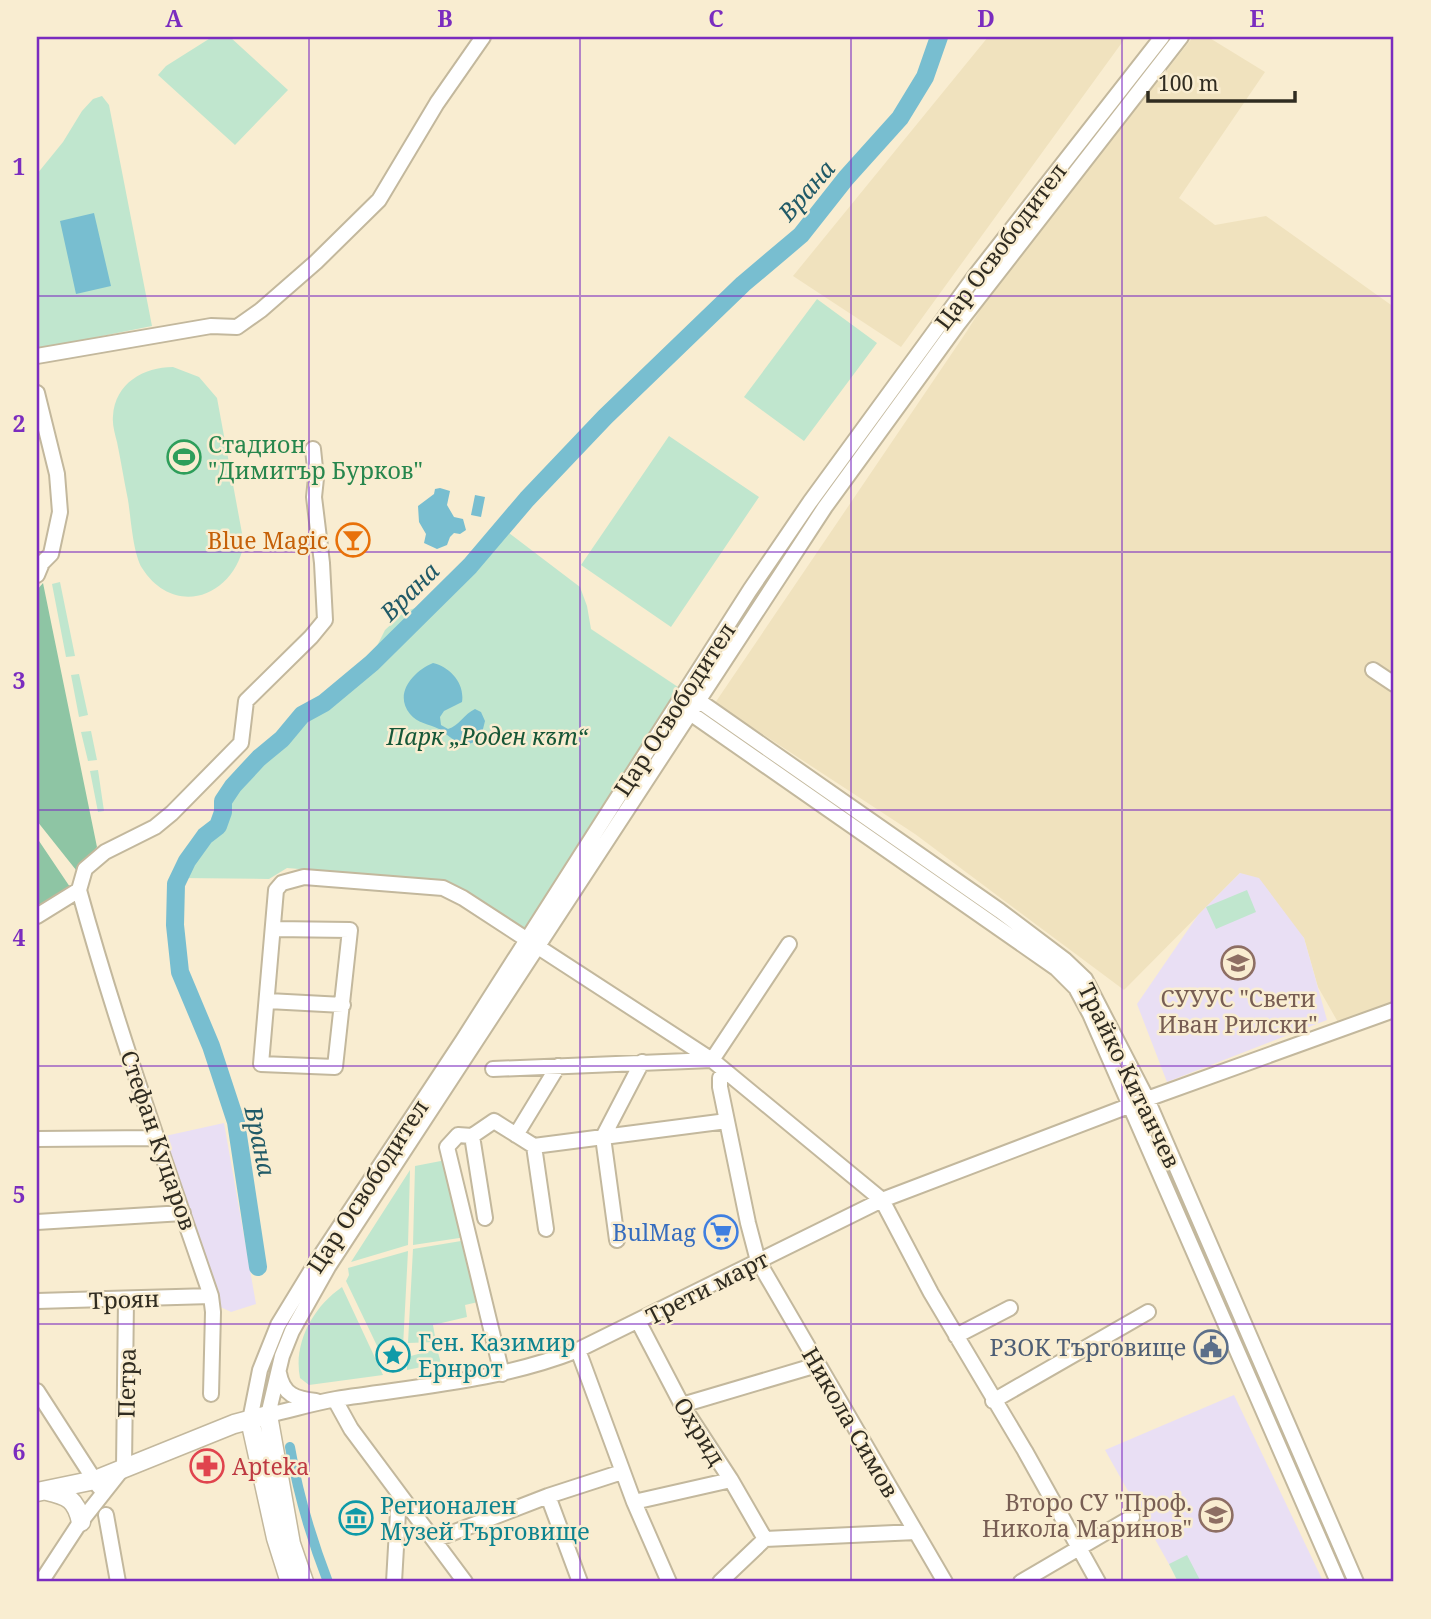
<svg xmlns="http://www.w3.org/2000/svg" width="1431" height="1619" font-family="'Noto Serif',serif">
	<rect width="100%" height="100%" fill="#f9edd1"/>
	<path fill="#f0e2be" d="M 988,37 L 1126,37 L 901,347 L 793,276 Z
		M 1193,37 L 1208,37 L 1265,72 L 1179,198 L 1215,225 L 1266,216 L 1394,307 L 1394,1002 L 1339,1024 L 1318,987 L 1304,938 L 1240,873 L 1124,990 L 915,834 L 715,703 L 967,331 L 997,283 Z"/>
	<path fill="#e9dff4" d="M 1240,873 L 1259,878 L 1304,938 L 1327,1020 L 1167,1082 L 1137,1004 L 1198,915 Z
		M 224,1123 L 256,1304 L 231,1312 L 212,1303 L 156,1138 Z
		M 1234,1395 L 1322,1579 L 1314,1582 L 1179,1582 L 1105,1450 Z"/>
	<path fill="#c0e6ce" d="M 212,37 L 230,37 L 288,90 L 235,145 L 158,75 L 166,66 Z
		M 102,96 L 109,105 L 152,326 L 37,349 L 37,174 L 63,142 L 82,111 L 93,99 Z
		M 817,299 L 877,343 L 804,441 L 744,397 Z
		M 173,367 L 199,377 L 217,398 L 244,544 C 233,598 174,618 142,568 C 133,553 131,519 128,500 C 124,481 121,461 117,442 C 115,434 112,424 113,416 C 115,383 144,367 173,367 Z
		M 669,436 L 759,497 L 671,627 L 581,565 Z
		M 505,530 L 580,587 L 587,606 L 591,629 L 681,689 L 525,936 L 447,881 L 287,868 L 269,879 L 180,878 L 240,782 L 265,751 L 306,717 L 345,693 L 374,652 L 385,630 L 404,612 L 426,604 Z
		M 60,582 L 75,656 L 66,657 L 52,584 Z
		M 79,674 L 88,715 L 79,717 L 71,675 Z
		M 91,731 L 97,760 L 88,761 L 81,732 Z
		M 98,770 L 104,811 L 98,812 L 90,771 Z
		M 1247,890 L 1256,912 L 1216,929 L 1206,907 Z
		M 446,1160 L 466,1237 L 413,1245 L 415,1166 Z
		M 410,1170 L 408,1245 L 351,1262 Z
		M 467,1240 L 478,1302 L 465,1305 L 467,1317 L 433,1325 L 436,1342 L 408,1343 L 413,1249 Z
		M 408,1251 L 403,1347 C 396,1354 389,1356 380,1352 L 346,1281 L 349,1275 L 348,1268 Z
		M 342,1287 L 383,1375 L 309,1385 L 300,1378 C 293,1343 313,1307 342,1287 Z
		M 437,1349 L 441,1363 L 407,1370 L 407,1357 Z
		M 1187,1555 L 1201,1582 L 1178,1582 L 1169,1564 Z"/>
	<path fill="#8ec5a4" d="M 43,583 L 97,847 L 84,865 L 76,870 L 37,821 L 37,590 Z
		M 37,838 L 72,890 L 37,909 Z"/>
	<path fill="#78bed0" d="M 94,213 L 111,286 L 76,294 L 60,221 Z
		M 440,488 L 450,491 L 447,505 L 454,517 L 463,519 L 466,530 L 460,534 L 454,533 L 450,537 L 447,545 L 437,549 L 424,543 L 426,534 L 419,522 L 418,506 L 434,494 L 435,489 Z
		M 475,495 L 485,497 L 481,517 L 471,515 Z
		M 433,663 C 450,667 465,683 462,702 L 444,711 L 440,717 L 441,725 L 448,729 C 459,726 464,714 475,709 L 481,712 L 485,721 L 481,737 C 476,740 473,744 467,744 C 456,744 447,734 439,729 C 429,724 417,723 410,714 C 393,693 414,671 433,663 Z"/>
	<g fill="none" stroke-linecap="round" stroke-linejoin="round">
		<path stroke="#78bed0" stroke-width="10" d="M 290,1447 C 298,1494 311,1538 328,1582"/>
		<path stroke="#78bed0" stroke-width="18" d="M 258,1267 L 236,1122 L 211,1046 L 180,972 L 175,925 L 176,884 L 187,861 L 205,836 L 218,826 L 223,812 L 223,801 L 233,786 L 259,758 L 282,739 L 302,715 L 324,703 L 372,663 L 470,566 L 527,499 L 605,417 L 743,284 L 801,235 L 846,178 L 900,118 L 925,77 L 939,37"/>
		<defs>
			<path id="minor" d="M 1181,37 L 958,324 L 825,507 L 328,1267 L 292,1331 L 282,1356 L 268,1415 C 291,1410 313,1403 336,1399 C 420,1386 499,1381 578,1350 L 882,1200 L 1147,1099 L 1394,1010
				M 37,356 L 211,326 L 237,327 L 261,310 L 316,262 L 379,200 L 437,103 L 483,37
				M 37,393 L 57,474 L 60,512 L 51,554 L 42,563 L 37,575
				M 1373,670 L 1394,684
				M 692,696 L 1000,911 L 1065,960 L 1085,979 L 1147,1099 L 1356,1582
				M 683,708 L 1056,968 L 1076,988 L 1090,1014 L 1338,1582
				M 79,890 L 85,869 L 105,852 L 155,827 L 172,813 L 241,743 L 246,701 L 311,637 L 325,620 L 322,563 L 314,497 L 316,478 L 313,449
				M 79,890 C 117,1028 165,1162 211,1296 L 213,1312 L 211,1394
				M 37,916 L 79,890
				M 274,929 L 350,930 L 335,1067 L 261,1064 L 276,890 L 282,883 L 304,877 L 443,888 L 463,898 L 712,1060 L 882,1200 L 931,1293 L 1025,1451 L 1098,1582
				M 268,1001 L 343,1005
				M 493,1069 L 712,1060 L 789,944
				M 724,1072 L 720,1078 L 720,1087 L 748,1223 L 758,1261 L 945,1582
				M 516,1135 L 558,1066
				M 472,1136 L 485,1218
				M 37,1139 L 156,1138
				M 534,1146 L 546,1229
				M 37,1222 L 183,1213
				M 617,1240 L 603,1137 L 642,1062
				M 37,1301 L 211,1296
				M 638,1321 L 682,1405 L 731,1480 L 765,1539
				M 956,1336 L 1010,1308
				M 578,1350 L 634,1502 L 669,1582
				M 279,1373 C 283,1395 296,1399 316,1401
				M 502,1374 L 447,1147 L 458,1135 L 472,1136 L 494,1121 L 534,1146 L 727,1121
				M 37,1391 L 99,1487
				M 335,1400 L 351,1429 L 465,1582
				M 993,1401 L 1148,1312
				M 682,1405 L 817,1365
				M 250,1420 L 260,1370 L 278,1325 L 317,1261 L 463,1040 L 750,590 L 810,502 L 975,276 L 1162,37
				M 548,1496 L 580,1582
				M 634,1502 L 731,1480
				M 106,1515 L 118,1582
				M 434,1540 L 548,1496 L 622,1472
				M 41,1582 L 79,1524 L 124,1467 L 126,1299
				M 394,1582 L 399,1495
				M 720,1582 L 765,1539 L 916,1532
				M 1021,1582 L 1132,1517"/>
			<path id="major" d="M 250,1420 L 276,1538 L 288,1576
				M 47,1491 C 68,1496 76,1499 81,1522
				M 37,1492 L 95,1480 L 234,1424 L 268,1415 L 291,1544 L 304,1582"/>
		</defs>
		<use href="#minor" stroke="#c3b89d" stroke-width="18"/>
		<use href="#major" stroke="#c3b89d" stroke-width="21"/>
		<use href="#minor" stroke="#fff" stroke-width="14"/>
		<use href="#major" stroke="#fff" stroke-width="18"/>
	</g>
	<path fill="none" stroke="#7b2cbf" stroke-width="2" stroke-opacity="0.55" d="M 309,37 L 309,1582M 580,37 L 580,1582M 851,37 L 851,1582M 1122,37 L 1122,1582M 37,296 L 1394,296M 37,552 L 1394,552M 37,810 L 1394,810M 37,1066 L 1394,1066M 37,1324 L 1394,1324"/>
	<defs>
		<symbol id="stadium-ring" viewBox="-11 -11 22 22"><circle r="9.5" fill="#f9edd1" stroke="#2e9e5b" stroke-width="1.5"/><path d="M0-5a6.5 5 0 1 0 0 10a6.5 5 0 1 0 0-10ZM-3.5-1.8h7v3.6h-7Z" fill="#2e9e5b"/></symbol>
		<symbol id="bar-ring" viewBox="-11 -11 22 22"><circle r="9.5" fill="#f9edd1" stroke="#e8710a" stroke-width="1.5"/><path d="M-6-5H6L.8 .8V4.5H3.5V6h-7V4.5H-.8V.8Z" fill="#e8710a"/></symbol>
		<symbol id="school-ring" viewBox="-11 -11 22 22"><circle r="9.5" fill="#f9edd1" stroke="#8d6e63" stroke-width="1.5"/><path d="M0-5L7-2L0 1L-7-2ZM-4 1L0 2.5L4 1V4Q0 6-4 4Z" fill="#8d6e63"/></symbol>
		<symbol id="supermarket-ring" viewBox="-11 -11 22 22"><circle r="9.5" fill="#f9edd1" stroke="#3f7fe0" stroke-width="1.5"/><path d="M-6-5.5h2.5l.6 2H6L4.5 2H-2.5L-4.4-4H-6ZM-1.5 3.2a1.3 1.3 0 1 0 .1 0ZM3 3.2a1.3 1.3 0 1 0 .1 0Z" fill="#3f7fe0"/></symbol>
		<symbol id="civic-ring" viewBox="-11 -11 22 22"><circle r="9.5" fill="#f9edd1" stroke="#5c6f8a" stroke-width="1.5"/><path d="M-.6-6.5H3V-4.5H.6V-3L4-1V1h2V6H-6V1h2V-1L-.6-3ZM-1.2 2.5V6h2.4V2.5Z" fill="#5c6f8a"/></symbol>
		<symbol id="sight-ring" viewBox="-11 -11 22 22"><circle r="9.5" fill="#f9edd1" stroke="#0f9aa8" stroke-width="1.5"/><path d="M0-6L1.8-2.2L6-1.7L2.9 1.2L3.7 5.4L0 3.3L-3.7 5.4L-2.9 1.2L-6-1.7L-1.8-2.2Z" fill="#0f9aa8"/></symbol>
		<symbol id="pharmacy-ring" viewBox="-11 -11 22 22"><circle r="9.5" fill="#f9edd1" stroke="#e0444e" stroke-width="1.5"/><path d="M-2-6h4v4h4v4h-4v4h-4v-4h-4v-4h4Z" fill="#e0444e"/></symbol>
		<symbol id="museum-ring" viewBox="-11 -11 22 22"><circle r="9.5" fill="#f9edd1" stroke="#0f9aa8" stroke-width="1.5"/><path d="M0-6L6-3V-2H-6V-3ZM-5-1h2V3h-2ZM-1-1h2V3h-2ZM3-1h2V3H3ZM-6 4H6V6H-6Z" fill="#0f9aa8"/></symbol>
	</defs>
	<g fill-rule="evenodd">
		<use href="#stadium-ring" x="165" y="438" width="38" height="38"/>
		<use href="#bar-ring" x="334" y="521" width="38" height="38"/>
		<use href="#school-ring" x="1219" y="944" width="38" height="38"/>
		<use href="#supermarket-ring" x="702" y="1213" width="38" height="38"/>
		<use href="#civic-ring" x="1192" y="1328" width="38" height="38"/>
		<use href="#sight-ring" x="374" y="1336" width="38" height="38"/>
		<use href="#pharmacy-ring" x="188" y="1447" width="38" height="38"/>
		<use href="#school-ring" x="1197" y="1496" width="38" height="38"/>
		<use href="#museum-ring" x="337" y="1499" width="38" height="38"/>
	</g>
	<g text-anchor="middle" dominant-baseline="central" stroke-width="5" stroke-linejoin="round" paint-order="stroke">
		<g font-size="23" fill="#302c21" stroke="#f9edd1">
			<text transform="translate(1000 246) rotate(-53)">Цар Освободител</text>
			<text transform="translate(674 709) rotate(-57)">Цар Освободител</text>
			<text transform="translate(1130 1075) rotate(64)">Трайко Китанчев</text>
			<text transform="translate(159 1140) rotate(71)">Стефан Куцаров</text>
			<text transform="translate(367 1186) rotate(-57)">Цар Освободител</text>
			<text transform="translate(707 1287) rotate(-27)">Трети март</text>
			<text transform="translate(124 1299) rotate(-2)">Троян</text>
			<text transform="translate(126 1383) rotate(-89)">Петра</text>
			<text transform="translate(851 1422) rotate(60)">Никола Симов</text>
			<text transform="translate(700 1431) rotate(58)">Охрид</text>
		</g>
		<g font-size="23" fill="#27864d" stroke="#f9edd1" text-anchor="start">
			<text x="208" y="444">Стадион<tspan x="208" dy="26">"Димитър Бурков"</tspan></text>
		</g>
		<g font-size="23" fill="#c56008" stroke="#f9edd1" text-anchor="end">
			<text x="328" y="540">Blue Magic</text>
		</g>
		<g font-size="23" font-style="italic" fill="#165738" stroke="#f9edd1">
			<text x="487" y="736">Парк „Роден кът“</text>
		</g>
		<g font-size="23" fill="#785e54" stroke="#f9edd1">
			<text x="1238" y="998">СУУУС "Свети<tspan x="1238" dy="26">Иван Рилски"</tspan></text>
			<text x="1192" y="1502" text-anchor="end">Второ СУ "Проф.<tspan x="1192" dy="26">Никола Маринов"</tspan></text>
		</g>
		<g font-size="23" fill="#366cbe" stroke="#f9edd1" text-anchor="end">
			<text x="696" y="1232">BulMag</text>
		</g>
		<g font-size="23" fill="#0d838f" stroke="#f9edd1" text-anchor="start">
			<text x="418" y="1342">Ген. Казимир<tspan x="418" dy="26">Ернрот</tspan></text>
			<text x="380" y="1505">Регионален<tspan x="380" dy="26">Музей Търговище</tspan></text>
		</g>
		<g font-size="23" fill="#4e5e75" stroke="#f9edd1" text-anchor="end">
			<text x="1186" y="1347">РЗОК Търговище</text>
		</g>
		<g font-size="23" fill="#be3a42" stroke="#f9edd1" text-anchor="start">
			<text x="232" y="1466">Apteka</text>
		</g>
		<g font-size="24" font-style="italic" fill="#205a67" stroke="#f9edd1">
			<text transform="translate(806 190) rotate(-49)">Врана</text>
			<text transform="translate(409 591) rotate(-45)">Врана</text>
			<text transform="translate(261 1141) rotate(78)">Врана</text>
		</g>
	</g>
	<rect width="1431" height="1619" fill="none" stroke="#f9edd1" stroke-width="77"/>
	<path d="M1148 91v10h147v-10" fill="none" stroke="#302c21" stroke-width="3.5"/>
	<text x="1158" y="91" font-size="21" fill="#302c21" stroke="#f9edd1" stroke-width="5" paint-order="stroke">100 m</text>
	<rect x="38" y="38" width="1354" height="1542" fill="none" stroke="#7b2cbf" stroke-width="2.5"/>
	<g font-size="23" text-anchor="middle" font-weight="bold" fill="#7b2cbf">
		<text x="174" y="27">A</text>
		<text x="445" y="27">B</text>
		<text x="716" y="27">C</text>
		<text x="986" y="27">D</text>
		<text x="1257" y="27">E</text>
		<text x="19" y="175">1</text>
		<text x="19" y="432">2</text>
		<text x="19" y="689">3</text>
		<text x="19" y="946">4</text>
		<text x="19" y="1203">5</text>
		<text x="19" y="1460">6</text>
	</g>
</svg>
